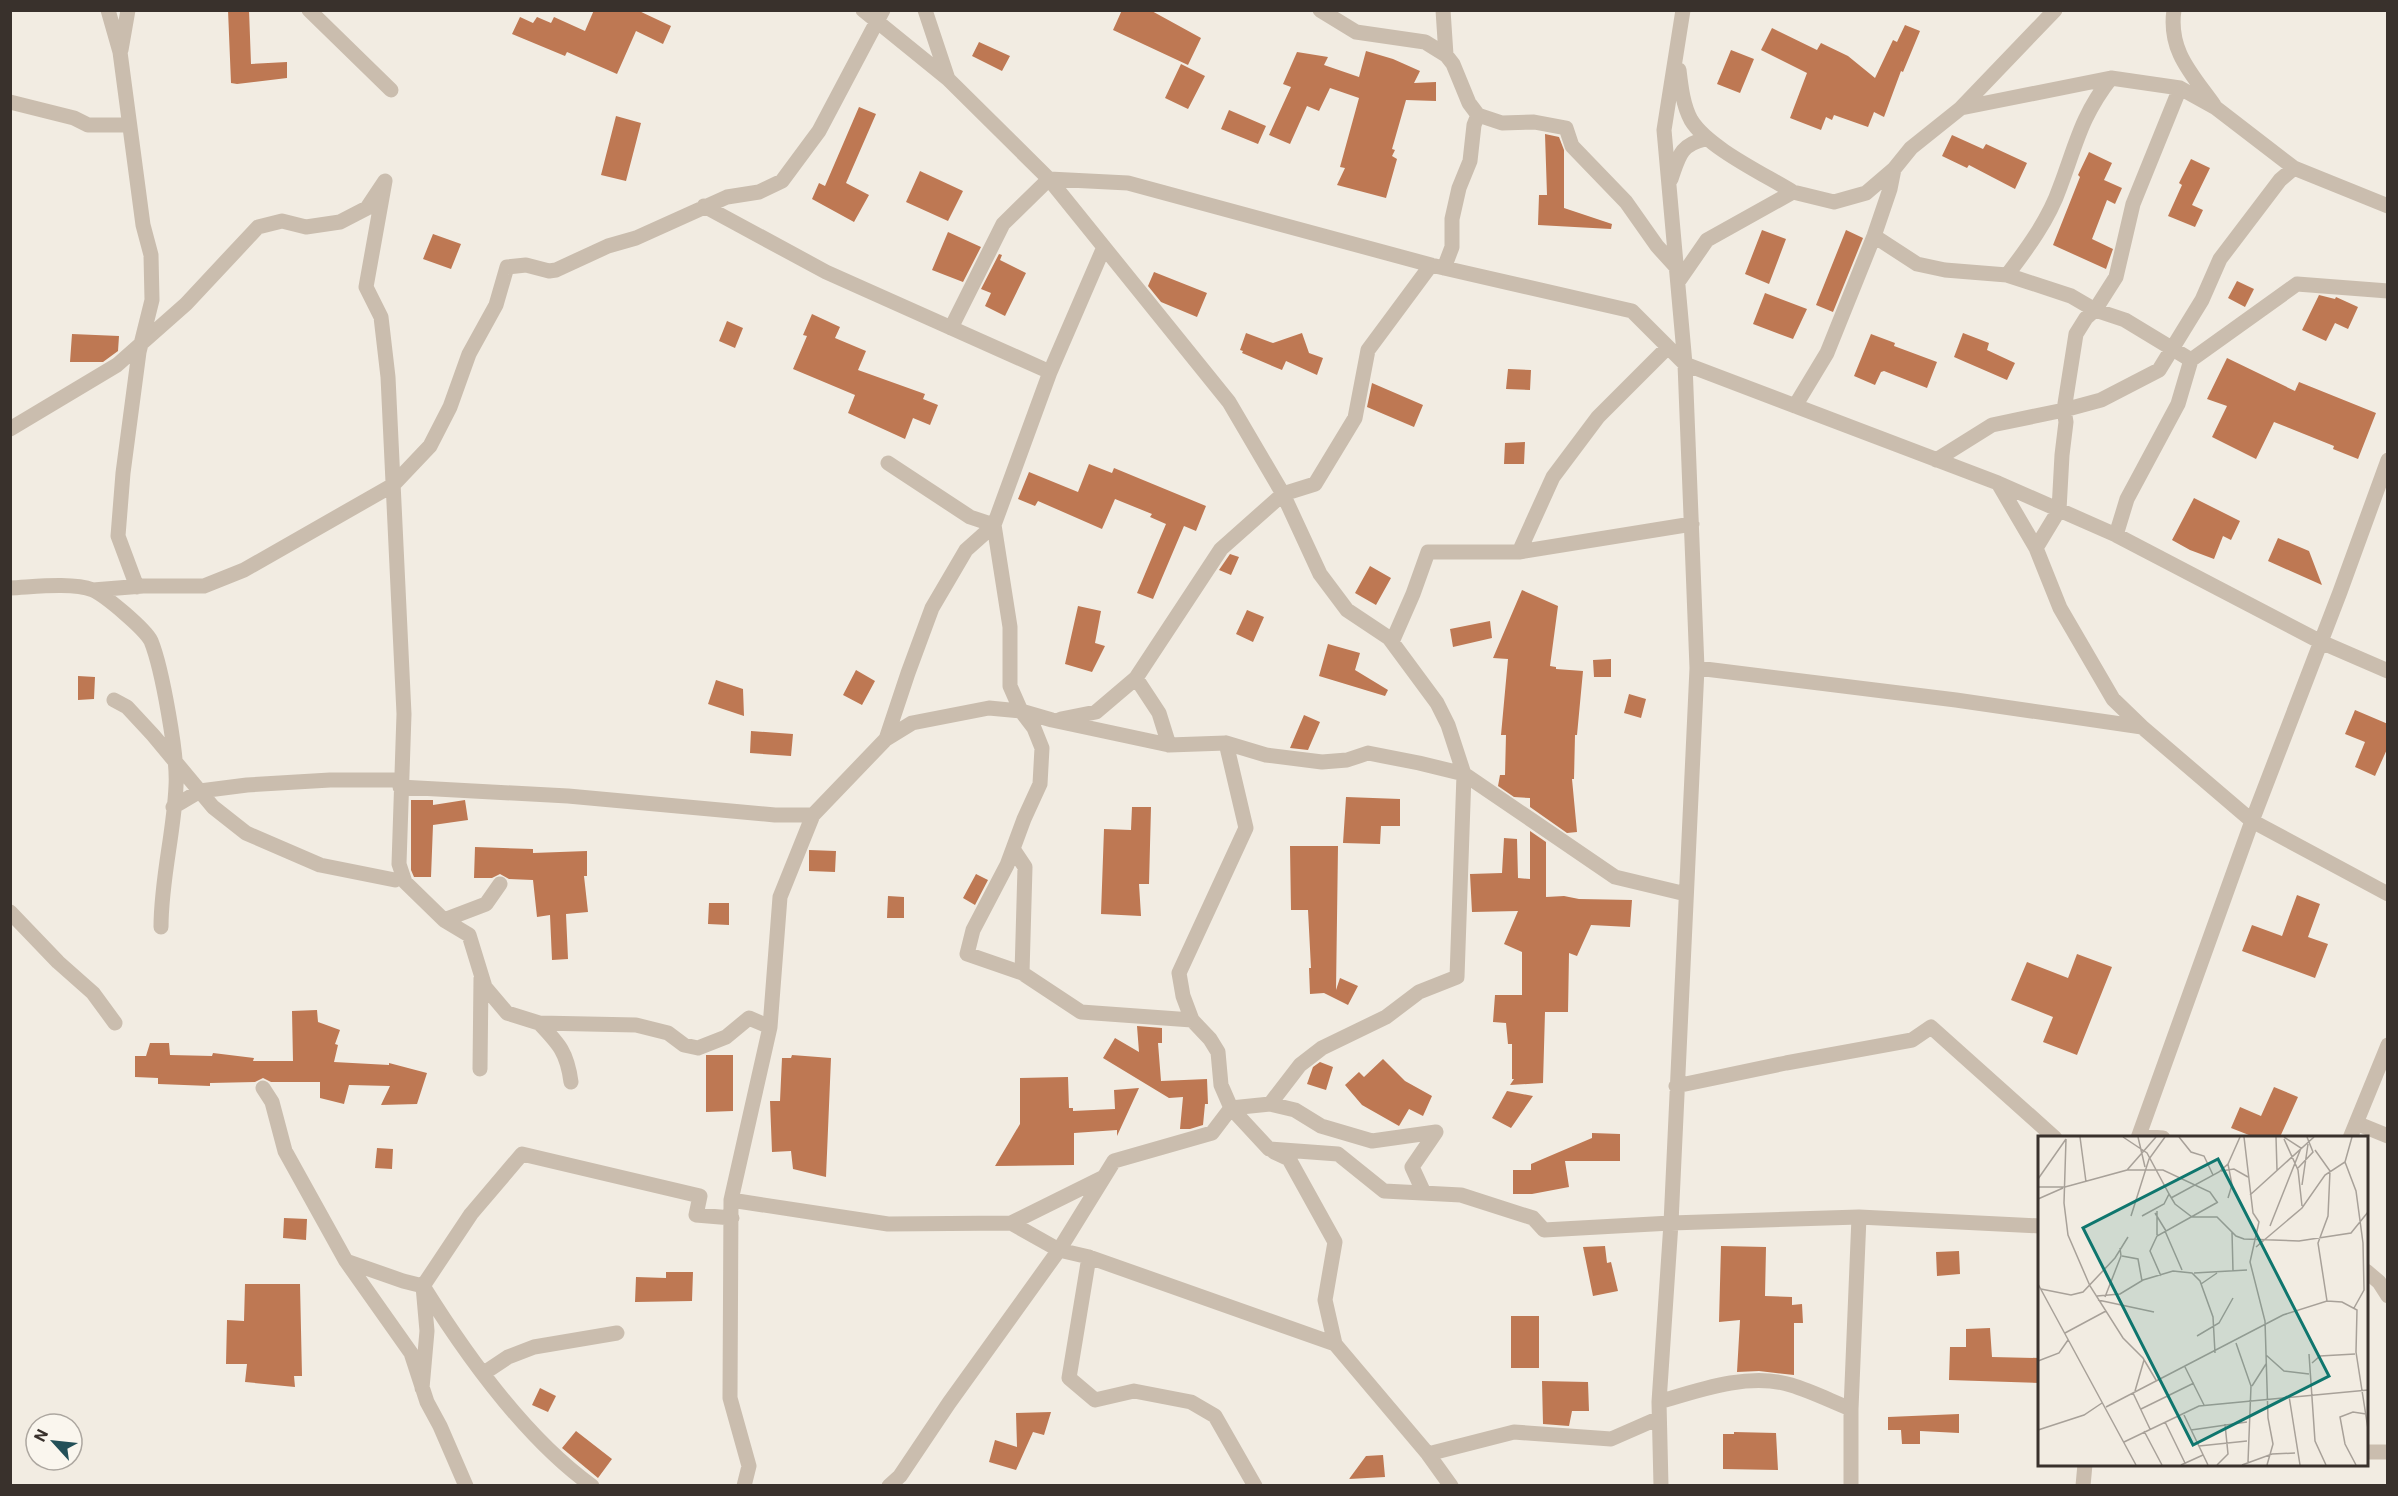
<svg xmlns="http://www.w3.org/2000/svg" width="2398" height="1496" font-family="Roboto,sans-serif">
	<rect width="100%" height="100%" fill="#f2ece2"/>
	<path fill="#be7853" d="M 228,10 L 249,10 L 251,64 L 287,62 L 287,78 L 237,84 L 231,83 Z
		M 594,10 L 637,10 L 671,26 L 663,44 L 636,31 L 617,74 L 567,52 L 565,56 L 512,34 L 520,17 L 533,23 L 537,17 L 551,23 L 554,17 L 585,31 Z
		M 1122,10 L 1150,10 L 1201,38 L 1188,65 L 1113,30 Z
		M 1905,25 L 1920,31 L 1903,72 L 1901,71 L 1884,117 L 1874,112 L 1868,127 L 1834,115 L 1832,120 L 1826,117 L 1821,130 L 1790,118 L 1807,73 L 1761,50 L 1772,28 L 1817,50 L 1821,43 L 1848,56 L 1875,78 L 1893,40 L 1897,42 Z
		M 979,42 L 1010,56 L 1002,71 L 972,56 Z
		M 1731,50 L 1754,59 L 1740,93 L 1717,84 Z
		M 1366,51 L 1393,59 L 1420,71 L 1414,83 L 1436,82 L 1436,101 L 1406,100 L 1392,149 L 1395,150 L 1392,156 L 1397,159 L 1386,198 L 1337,185 L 1345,168 L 1340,167 L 1359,98 L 1330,88 L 1319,111 L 1307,106 L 1290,144 L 1269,135 L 1291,87 L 1283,84 L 1297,52 L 1328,57 L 1324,65 L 1359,77 Z
		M 1181,64 L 1205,76 L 1188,109 L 1165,98 Z
		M 859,107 L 876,114 L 846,183 L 869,195 L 854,222 L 812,199 L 819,183 L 825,186 Z
		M 1229,110 L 1266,126 L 1258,144 L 1221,129 Z
		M 616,116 L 641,123 L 626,181 L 601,175 Z
		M 1545,134 L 1559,137 L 1564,150 L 1564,208 L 1612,224 L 1611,229 L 1538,225 L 1539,195 L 1547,195 Z
		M 1952,135 L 1983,149 L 1986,144 L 2027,163 L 2015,189 L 1969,165 L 1967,168 L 1942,156 Z
		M 2089,152 L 2112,163 L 2104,180 L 2122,188 L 2115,204 L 2107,200 L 2092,239 L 2113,249 L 2106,269 L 2053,245 L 2080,177 L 2078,175 Z
		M 2191,159 L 2210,168 L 2192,205 L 2203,210 L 2195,227 L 2168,216 L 2182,185 L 2179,183 Z
		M 920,171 L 963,191 L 948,221 L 906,202 Z
		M 1762,230 L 1786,239 L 1769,284 L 1745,274 Z
		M 1846,230 L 1863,238 L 1833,312 L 1816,305 Z
		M 948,232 L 981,247 L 963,282 L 932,270 Z
		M 433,234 L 461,244 L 451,269 L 423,259 Z
		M 999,254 L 1002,255 L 1000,260 L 1026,273 L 1005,316 L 985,306 L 991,293 L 981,289 Z
		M 1154,272 L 1207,293 L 1197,317 L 1161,302 L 1148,286 Z
		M 2237,281 L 2254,289 L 2245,307 L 2228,298 Z
		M 1765,293 L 1807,309 L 1793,339 L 1753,324 Z
		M 2319,295 L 2335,299 L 2336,297 L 2358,307 L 2348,329 L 2335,323 L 2326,341 L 2302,330 Z
		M 812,314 L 840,327 L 835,338 L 866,351 L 858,370 L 925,394 L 923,399 L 938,405 L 930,425 L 913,418 L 905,439 L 848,413 L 855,395 L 793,369 L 807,336 L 803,335 Z
		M 727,321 L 743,328 L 735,348 L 719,341 Z
		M 1246,333 L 1273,343 L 1302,333 L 1309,353 L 1323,358 L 1317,375 L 1286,361 L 1282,370 L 1242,353 L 1243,351 L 1240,350 Z
		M 1963,333 L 1989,343 L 1987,350 L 2015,363 L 2007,380 L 1954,357 Z
		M 72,334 L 119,336 L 118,351 L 103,362 L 70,362 Z
		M 1871,334 L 1895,343 L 1894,346 L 1937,362 L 1927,388 L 1884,371 L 1881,372 L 1875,385 L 1854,376 Z
		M 2227,358 L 2295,391 L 2299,382 L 2376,413 L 2358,459 L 2333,449 L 2334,446 L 2274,422 L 2256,459 L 2212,437 L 2227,406 L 2207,399 Z
		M 1508,369 L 1531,370 L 1530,390 L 1506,389 Z
		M 1372,383 L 1423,405 L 1414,427 L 1367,407 Z
		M 1525,442 L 1524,464 L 1504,464 L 1505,443 Z
		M 1089,464 L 1112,473 L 1114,468 L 1206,506 L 1196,531 L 1184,526 L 1153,599 L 1137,593 L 1166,524 L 1150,517 L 1152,514 L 1115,499 L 1102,529 L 1038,501 L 1035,506 L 1018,499 L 1029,472 L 1078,492 Z
		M 2194,498 L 2240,521 L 2231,540 L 2223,536 L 2214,559 L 2190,550 L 2172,540 Z
		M 2278,538 L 2309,551 L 2322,585 L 2268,561 Z
		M 1230,554 L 1239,557 L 1231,575 L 1219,570 Z
		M 1370,566 L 1391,578 L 1376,605 L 1355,593 Z
		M 1522,590 L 1558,606 L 1550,666 L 1556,667 L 1556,669 L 1583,671 L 1577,735 L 1575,735 L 1574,779 L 1572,779 L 1577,832 L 1567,833 L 1530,807 L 1530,798 L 1514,797 L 1498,786 L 1500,775 L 1505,775 L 1506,735 L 1501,735 L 1508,659 L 1493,658 Z
		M 1078,606 L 1101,611 L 1095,643 L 1105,646 L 1092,672 L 1065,664 Z
		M 1247,610 L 1264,617 L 1253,642 L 1236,634 Z
		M 1490,621 L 1492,638 L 1453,647 L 1450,629 Z
		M 1328,644 L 1360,653 L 1355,670 L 1388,690 L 1385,696 L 1319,676 Z
		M 1611,659 L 1611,677 L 1594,677 L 1593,660 Z
		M 856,670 L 875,681 L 862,705 L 843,695 Z
		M 78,676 L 95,677 L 94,699 L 78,700 Z
		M 716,680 L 743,689 L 744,716 L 708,704 Z
		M 1629,694 L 1646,699 L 1641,718 L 1624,713 Z
		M 2355,710 L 2388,724 L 2388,747 L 2375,776 L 2355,767 L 2365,742 L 2345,734 Z
		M 1304,715 L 1320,722 L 1308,750 L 1290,748 Z
		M 751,731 L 793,734 L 791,756 L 750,753 Z
		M 1346,797 L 1400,799 L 1400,826 L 1381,826 L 1380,844 L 1343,843 Z
		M 411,800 L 433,800 L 433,805 L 465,800 L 468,820 L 433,825 L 431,877 L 414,877 L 411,870 Z
		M 1132,807 L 1151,807 L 1149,884 L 1139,884 L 1141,916 L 1101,914 L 1104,829 L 1131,830 Z
		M 1530,831 L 1546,842 L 1546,897 L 1564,896 L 1579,899 L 1632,900 L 1630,927 L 1591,925 L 1577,956 L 1569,953 L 1568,1012 L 1545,1012 L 1543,1083 L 1510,1085 L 1514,1079 L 1512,1079 L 1512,1044 L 1508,1044 L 1506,1023 L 1493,1022 L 1495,995 L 1522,995 L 1522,952 L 1504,944 L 1518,911 L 1472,912 L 1470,874 L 1502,873 L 1504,838 L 1517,839 L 1518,878 L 1530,879 Z
		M 1290,846 L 1338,846 L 1336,990 L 1340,978 L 1358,986 L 1348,1005 L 1324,993 L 1310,994 L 1309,968 L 1311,968 L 1308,910 L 1291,910 Z
		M 475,847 L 533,849 L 533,853 L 587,851 L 587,876 L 584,876 L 588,912 L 566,914 L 568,959 L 552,960 L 550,915 L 537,917 L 533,880 L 509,879 L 500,874 L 492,878 L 474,878 Z
		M 809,850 L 836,851 L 835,872 L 809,871 Z
		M 976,874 L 988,880 L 975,905 L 963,898 Z
		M 2297,895 L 2320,904 L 2308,937 L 2328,944 L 2315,978 L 2242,951 L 2252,925 L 2282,936 Z
		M 888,896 L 904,897 L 904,918 L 887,918 Z
		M 709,903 L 729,903 L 729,925 L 708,924 Z
		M 2077,954 L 2112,967 L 2077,1055 L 2043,1042 L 2053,1017 L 2011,1000 L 2027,962 L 2068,978 Z
		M 317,1010 L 318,1022 L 340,1030 L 335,1044 L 338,1045 L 334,1062 L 389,1065 L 389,1063 L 427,1073 L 417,1104 L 381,1105 L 390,1086 L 349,1085 L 344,1104 L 320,1098 L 320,1082 L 271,1082 L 263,1078 L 255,1082 L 210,1083 L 210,1086 L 158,1084 L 158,1078 L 135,1077 L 135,1056 L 146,1056 L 150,1043 L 169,1043 L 170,1055 L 212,1056 L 213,1053 L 254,1058 L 253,1061 L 293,1061 L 292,1011 Z
		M 1137,1026 L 1162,1028 L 1162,1043 L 1158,1043 L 1161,1081 L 1207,1079 L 1208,1104 L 1205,1104 L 1203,1125 L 1190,1129 L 1180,1129 L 1183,1097 L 1169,1098 L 1103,1058 L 1115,1038 L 1139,1052 Z
		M 706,1055 L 733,1055 L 733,1111 L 706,1112 Z
		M 792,1055 L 831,1058 L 826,1177 L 793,1169 L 791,1151 L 772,1152 L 770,1101 L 780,1101 L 782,1058 L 791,1058 Z
		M 1383,1059 L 1405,1081 L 1432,1096 L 1423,1116 L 1409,1109 L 1399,1126 L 1362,1105 L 1345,1085 L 1359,1072 L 1364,1077 Z
		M 1320,1062 L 1333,1067 L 1326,1090 L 1307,1084 L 1313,1067 Z
		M 1068,1077 L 1069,1108 L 1073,1108 L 1073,1111 L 1115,1109 L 1114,1090 L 1139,1088 L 1117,1136 L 1117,1130 L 1074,1133 L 1074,1165 L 995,1166 L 1020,1124 L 1020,1078 Z
		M 2274,1087 L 2298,1097 L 2280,1137 L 2254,1137 L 2231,1128 L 2240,1107 L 2261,1116 Z
		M 1507,1091 L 1533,1096 L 1511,1128 L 1492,1118 Z
		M 1592,1133 L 1620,1134 L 1620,1161 L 1565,1161 L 1569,1187 L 1532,1194 L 1513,1194 L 1513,1170 L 1531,1170 L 1531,1164 L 1592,1138 Z
		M 377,1148 L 393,1149 L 392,1169 L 375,1168 Z
		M 284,1218 L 307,1219 L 306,1240 L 283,1238 Z
		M 1605,1246 L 1607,1263 L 1611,1262 L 1618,1291 L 1593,1296 L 1583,1247 Z
		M 1721,1246 L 1766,1247 L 1765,1296 L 1792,1297 L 1792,1305 L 1802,1304 L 1803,1323 L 1794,1323 L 1794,1375 L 1759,1371 L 1737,1372 L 1740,1320 L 1719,1322 Z
		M 1959,1251 L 1960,1274 L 1937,1276 L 1936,1252 Z
		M 666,1272 L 693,1272 L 692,1301 L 635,1302 L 636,1277 L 666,1278 Z
		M 245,1284 L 300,1284 L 302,1376 L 294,1376 L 295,1387 L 245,1382 L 247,1364 L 226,1364 L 227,1320 L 244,1321 Z
		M 1511,1316 L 1539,1316 L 1539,1368 L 1511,1368 Z
		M 1990,1328 L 1992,1357 L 2040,1358 L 2040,1383 L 1949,1380 L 1950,1347 L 1966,1347 L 1966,1329 Z
		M 1542,1381 L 1588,1382 L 1589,1411 L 1572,1411 L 1569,1426 L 1543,1424 Z
		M 540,1388 L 556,1396 L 548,1412 L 532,1405 Z
		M 1051,1412 L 1044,1435 L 1033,1432 L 1016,1470 L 989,1462 L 995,1440 L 1017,1447 L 1016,1413 Z
		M 1959,1414 L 1959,1433 L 1920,1431 L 1920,1444 L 1902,1444 L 1901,1430 L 1888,1430 L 1888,1417 Z
		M 576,1431 L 612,1459 L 598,1478 L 562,1448 Z
		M 1734,1432 L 1776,1433 L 1778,1470 L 1723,1469 L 1723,1434 L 1734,1434 Z
		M 1383,1455 L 1385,1477 L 1349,1479 L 1366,1456 Z"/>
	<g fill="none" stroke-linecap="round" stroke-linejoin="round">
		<path stroke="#cabdae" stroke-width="15" d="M 108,10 L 120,52 L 143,225 L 151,255 L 152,300 L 139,352 L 123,473 L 118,536 L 137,587
			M 309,10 L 391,90
			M 863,10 L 948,79 L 1049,179 L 1128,183 L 1431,265 L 1632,311 L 1685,364 L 1998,483 L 2116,535 L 2321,642 L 2388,671
			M 925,10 L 948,79
			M 1320,10 L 1356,32 L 1425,42 L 1446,55 L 1453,64 L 1469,103 L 1478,115 L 1502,123 L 1534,122 L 1566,128 L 1572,146 L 1626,202 L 1657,246 L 1677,268
			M 1443,10 L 1446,55
			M 2174,10 C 2168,51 2192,74 2214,105
			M 121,50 L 128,10
			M 1679,70 C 1681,87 1683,105 1691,120 C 1708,148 1764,174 1793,192
			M 10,102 L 74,118 L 88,125 L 129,125
			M 1961,108 L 2055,10
			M 1671,179 C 1679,156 1680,145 1705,139
			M 704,206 L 826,272 L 1050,372
			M 1874,236 L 1917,264 L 1945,270 L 2007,275 L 2071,296 L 2095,310 L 2125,320 L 2191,360 L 2297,284 L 2388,291
			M 1444,268 L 1452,247 L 1452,219 L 1459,188 L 1470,161 L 1474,125 L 1478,115
			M 2007,275 C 2027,249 2049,219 2060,187 C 2076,145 2081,116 2111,78
			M 1678,282 L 1707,240 L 1793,192 L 1834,202 L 1866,193 L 1894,169 L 1911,148 L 1961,108 L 2111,78 L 2180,88 L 2216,108 L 2294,168 L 2388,206
			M 1795,406 L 1827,353 L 1874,236 L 1890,189 L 1894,169
			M 10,429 L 117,365 L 186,304 L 258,227 L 282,221 L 306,227 L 340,222 L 367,208 L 385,181 L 366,287 L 381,317 L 388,377 L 404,714 L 399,864 L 405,882 L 444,920 L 469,935 L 485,987 L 507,1013 L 539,1023 L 636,1025 L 668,1033 L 684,1045 L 698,1048 L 726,1037 L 749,1018 L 770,1027
			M 1936,460 L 1992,425 L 2064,410 L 2101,400 L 2159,370 L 2202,300 L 2220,259 L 2280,180 L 2294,168
			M 888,463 L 970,517 L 994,525 L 1010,627 L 1010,686 L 1021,711 L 1034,728 L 1042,748 L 1040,784 L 1024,819 L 1007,865 L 973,930 L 967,954 L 1022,973 L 1081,1012 L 1192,1020 L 1210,1039 L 1218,1052 L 1221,1085 L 1231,1108 L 1270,1104 L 1300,1065 L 1322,1048 L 1386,1017 L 1419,992 L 1457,977 L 1464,774 L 1448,725 L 1437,703 L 1389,638 L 1347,610 L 1320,574 L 1283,494 L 1229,402 L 1049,179 L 1003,224 L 951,328
			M 1998,483 L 2036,548 L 2060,608 L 2113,699 L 2142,727
			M 2116,535 L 2127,499 L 2178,404 L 2191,360
			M 2036,548 L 2059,510 L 2062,455 L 2066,422 L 2064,410 L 2076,334 L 2086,318 L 2095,310 L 2116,277 L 2133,204 L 2180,88
			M 1519,552 L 1553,477 L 1598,417 L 1668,347
			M 10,588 C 34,587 71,582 93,590 C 106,596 145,629 151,641 C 162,668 178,757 176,786 C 174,833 161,879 161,927
			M 93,590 L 143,586 L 204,586 L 244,570 L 393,485 L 430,446 L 450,407 L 469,354 L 496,305 L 507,267 L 526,265 L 549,271 L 556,270 L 608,246 L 636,238 L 727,197 L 759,192 L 782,181 L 819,131 L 883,10
			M 1392,642 L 1413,594 L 1428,552 L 1519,552 L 1692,524
			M 1697,668 L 1956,700 L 2142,727 L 2252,821 L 2388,894
			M 1136,678 L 1159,713 L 1169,745
			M 114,700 L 127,707 L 153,735 L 213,807 L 246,833 L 320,865 L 395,880
			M 1061,719 L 1096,712 L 1136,678 L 1221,549 L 1283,494 L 1315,484 L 1355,418 L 1368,350 L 1431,265
			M 886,739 L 908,673 L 932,608 L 966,550 L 994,525 L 1050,372 L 1104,247
			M 400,787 L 568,796 L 775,815 L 813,815
			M 173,807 L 200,791 L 247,785 L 330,780 L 401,780
			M 1013,849 L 1025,867 L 1022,973
			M 10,912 L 58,962 L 93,993 L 115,1023
			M 444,920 L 486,904 L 500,884
			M 1192,1020 L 1183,996 L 1179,973 L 1246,828 L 1226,743
			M 539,1023 C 559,1044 567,1052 571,1082
			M 480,1069 L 481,978
			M 1676,1086 L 1786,1063 L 1912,1040 L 1931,1027 L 2055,1138
			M 263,1088 L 272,1102 L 285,1151 L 346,1261 L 411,1353 L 427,1402 L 440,1426 L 466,1486
			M 1270,1104 L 1295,1110 L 1321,1126 L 1372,1141 L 1436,1132
			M 2356,1123 L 2388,1136
			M 2139,1136 L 2163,1138
			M 2138,1138 L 2252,821 L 2340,592 L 2388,460
			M 2350,1138 L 2388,1045
			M 1274,1152 L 1289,1159 L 1335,1242 L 1325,1300 L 1335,1344
			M 1424,1193 L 1412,1167 L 1436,1132
			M 731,1200 L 888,1224 L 1011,1223 L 1059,1250 L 1089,1257 L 1335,1344 L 1428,1454 L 1451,1486
			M 1011,1223 L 1102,1178
			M 1089,1257 L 1069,1378 L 1095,1400 L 1134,1391 L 1191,1402 L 1215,1416 L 1255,1486
			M 346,1261 L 403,1281 L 423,1286 C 466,1355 525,1438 592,1486
			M 2366,1271 L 2379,1282 L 2388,1296
			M 484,1373 L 508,1357 L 534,1347 L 617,1333
			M 422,1388 L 427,1331 L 423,1286 L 471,1214 L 522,1154 L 700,1196 L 696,1215 L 732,1218
			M 1659,1402 C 1699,1390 1749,1372 1791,1385 C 1811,1391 1831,1401 1851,1409
			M 2366,1452 L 2388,1452
			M 1428,1454 L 1514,1432 L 1611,1439 L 1659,1418
			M 744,1486 L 749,1466 L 730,1398 L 731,1200 L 770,1027 L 780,897 L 813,815 L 886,739 L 912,723 L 989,708 L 1021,711 L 1052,720 L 1169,745 L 1226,743 L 1266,755 L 1322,762 L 1347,760 L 1368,753 L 1419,763 L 1464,774 L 1615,877 L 1686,894
			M 889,1486 L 900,1476 L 949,1403 L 1059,1250 L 1114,1161 L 1212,1133 L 1231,1108 L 1269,1149 L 1338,1154 L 1384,1191 L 1461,1195 L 1533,1218 L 1544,1230 L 1671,1223 L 1859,1217 L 2040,1226
			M 1661,1486 L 1659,1402 L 1671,1223 L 1697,668 L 1685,364 L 1664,130 L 1683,10
			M 1851,1486 L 1851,1409 L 1859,1217
			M 2083,1486 L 2085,1464"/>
	</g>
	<g transform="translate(2038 1136)">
		<rect width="330" height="330" fill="#f2ece2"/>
		<path fill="none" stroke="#a8a199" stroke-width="1.5" d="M 42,1 L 48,46M 85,1 L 109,17 L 131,58 L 126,68 L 104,80M 100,1 L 107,31M 141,1 L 153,16 L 166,20 L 175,39M 206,1 L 215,77 L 221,86 L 212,126 L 227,185 L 230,282 L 235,308 L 229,329M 238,1 L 239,34M 28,3 L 26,67 L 30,99 L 52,150 L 85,202 L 105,222 L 118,244M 246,3 L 260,34 L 264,70M 277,14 L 292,35 L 290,80 L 280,107 L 289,165M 307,26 L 318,55 L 325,107 L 326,154 L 316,172M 190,28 L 194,49 L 190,62M 260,32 L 275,16 L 269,1M 89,34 L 125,34 L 172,56 L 179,66M 183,35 L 196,33 L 210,41M 0,43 L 28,3M 264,49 L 270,8M 0,51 L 27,51 L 89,34 L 118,1M 131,58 L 137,68 L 154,81 L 179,81 L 198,100 L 206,103 L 261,105 L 313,97 L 330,76M 212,59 L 276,1M 133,62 L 181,36 L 190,28 L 202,1M 0,63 L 25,52M 117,77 L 128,95M 93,80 L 111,23 L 127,1M 232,90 L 263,12 L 246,1M 127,95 L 144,134M 194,96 L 195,135M 119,99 L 119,75M 218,111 L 264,72 L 287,39 L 307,26 L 314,1M 84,120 L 100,123 L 104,145M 156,137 L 209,134M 123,140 L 112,115 L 119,100 L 180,66M 0,148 L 98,329M 163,148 L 179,137M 3,153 L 33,159 L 45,156 L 77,122 L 90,101M 59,160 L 82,158 L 105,144 L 135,135 L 154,137 L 162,145 L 175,181 L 177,217M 67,161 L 83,120 L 82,112M 60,164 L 116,176M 27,197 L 68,175M 159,200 L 181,187 L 195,162M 198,207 L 213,250 L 210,326M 271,218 L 277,305 L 288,329M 228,219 L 246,235 L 271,238M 0,225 L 21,217 L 30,204M 274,227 L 282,220 L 317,218M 147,231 L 166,269M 214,250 L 228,228M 97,255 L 106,224M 95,257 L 112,293M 251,260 L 262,329M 68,271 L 245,179 L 289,165 L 304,166 L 319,174 L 318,216 L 330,293M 103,273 L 156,247M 146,279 L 170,329M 127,286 L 147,327M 0,294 L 46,279 L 64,267M 153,294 L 209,286M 106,295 L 124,329M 86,306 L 161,270 L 330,254M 161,310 L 209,305M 143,329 L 165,319M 179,329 L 190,318 L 187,288M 204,329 L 234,318 L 257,317M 318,329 L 307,308 L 302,281 L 315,276 L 328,278"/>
		<path fill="#0f766e" fill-opacity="0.15" stroke="#0f766e" stroke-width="3" d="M 180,23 L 291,240 L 155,309 L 45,92 Z"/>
		<rect width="330" height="330" fill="none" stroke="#39312c" stroke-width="3"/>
	</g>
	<rect width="2398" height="1496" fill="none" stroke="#39312c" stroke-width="24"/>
	<g transform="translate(54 1442) rotate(297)"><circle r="28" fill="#faf6ee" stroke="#ada7a0" stroke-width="1.5"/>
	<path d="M0-4.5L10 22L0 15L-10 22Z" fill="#235058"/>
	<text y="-9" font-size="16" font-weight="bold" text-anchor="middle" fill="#39312c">N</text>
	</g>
</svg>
